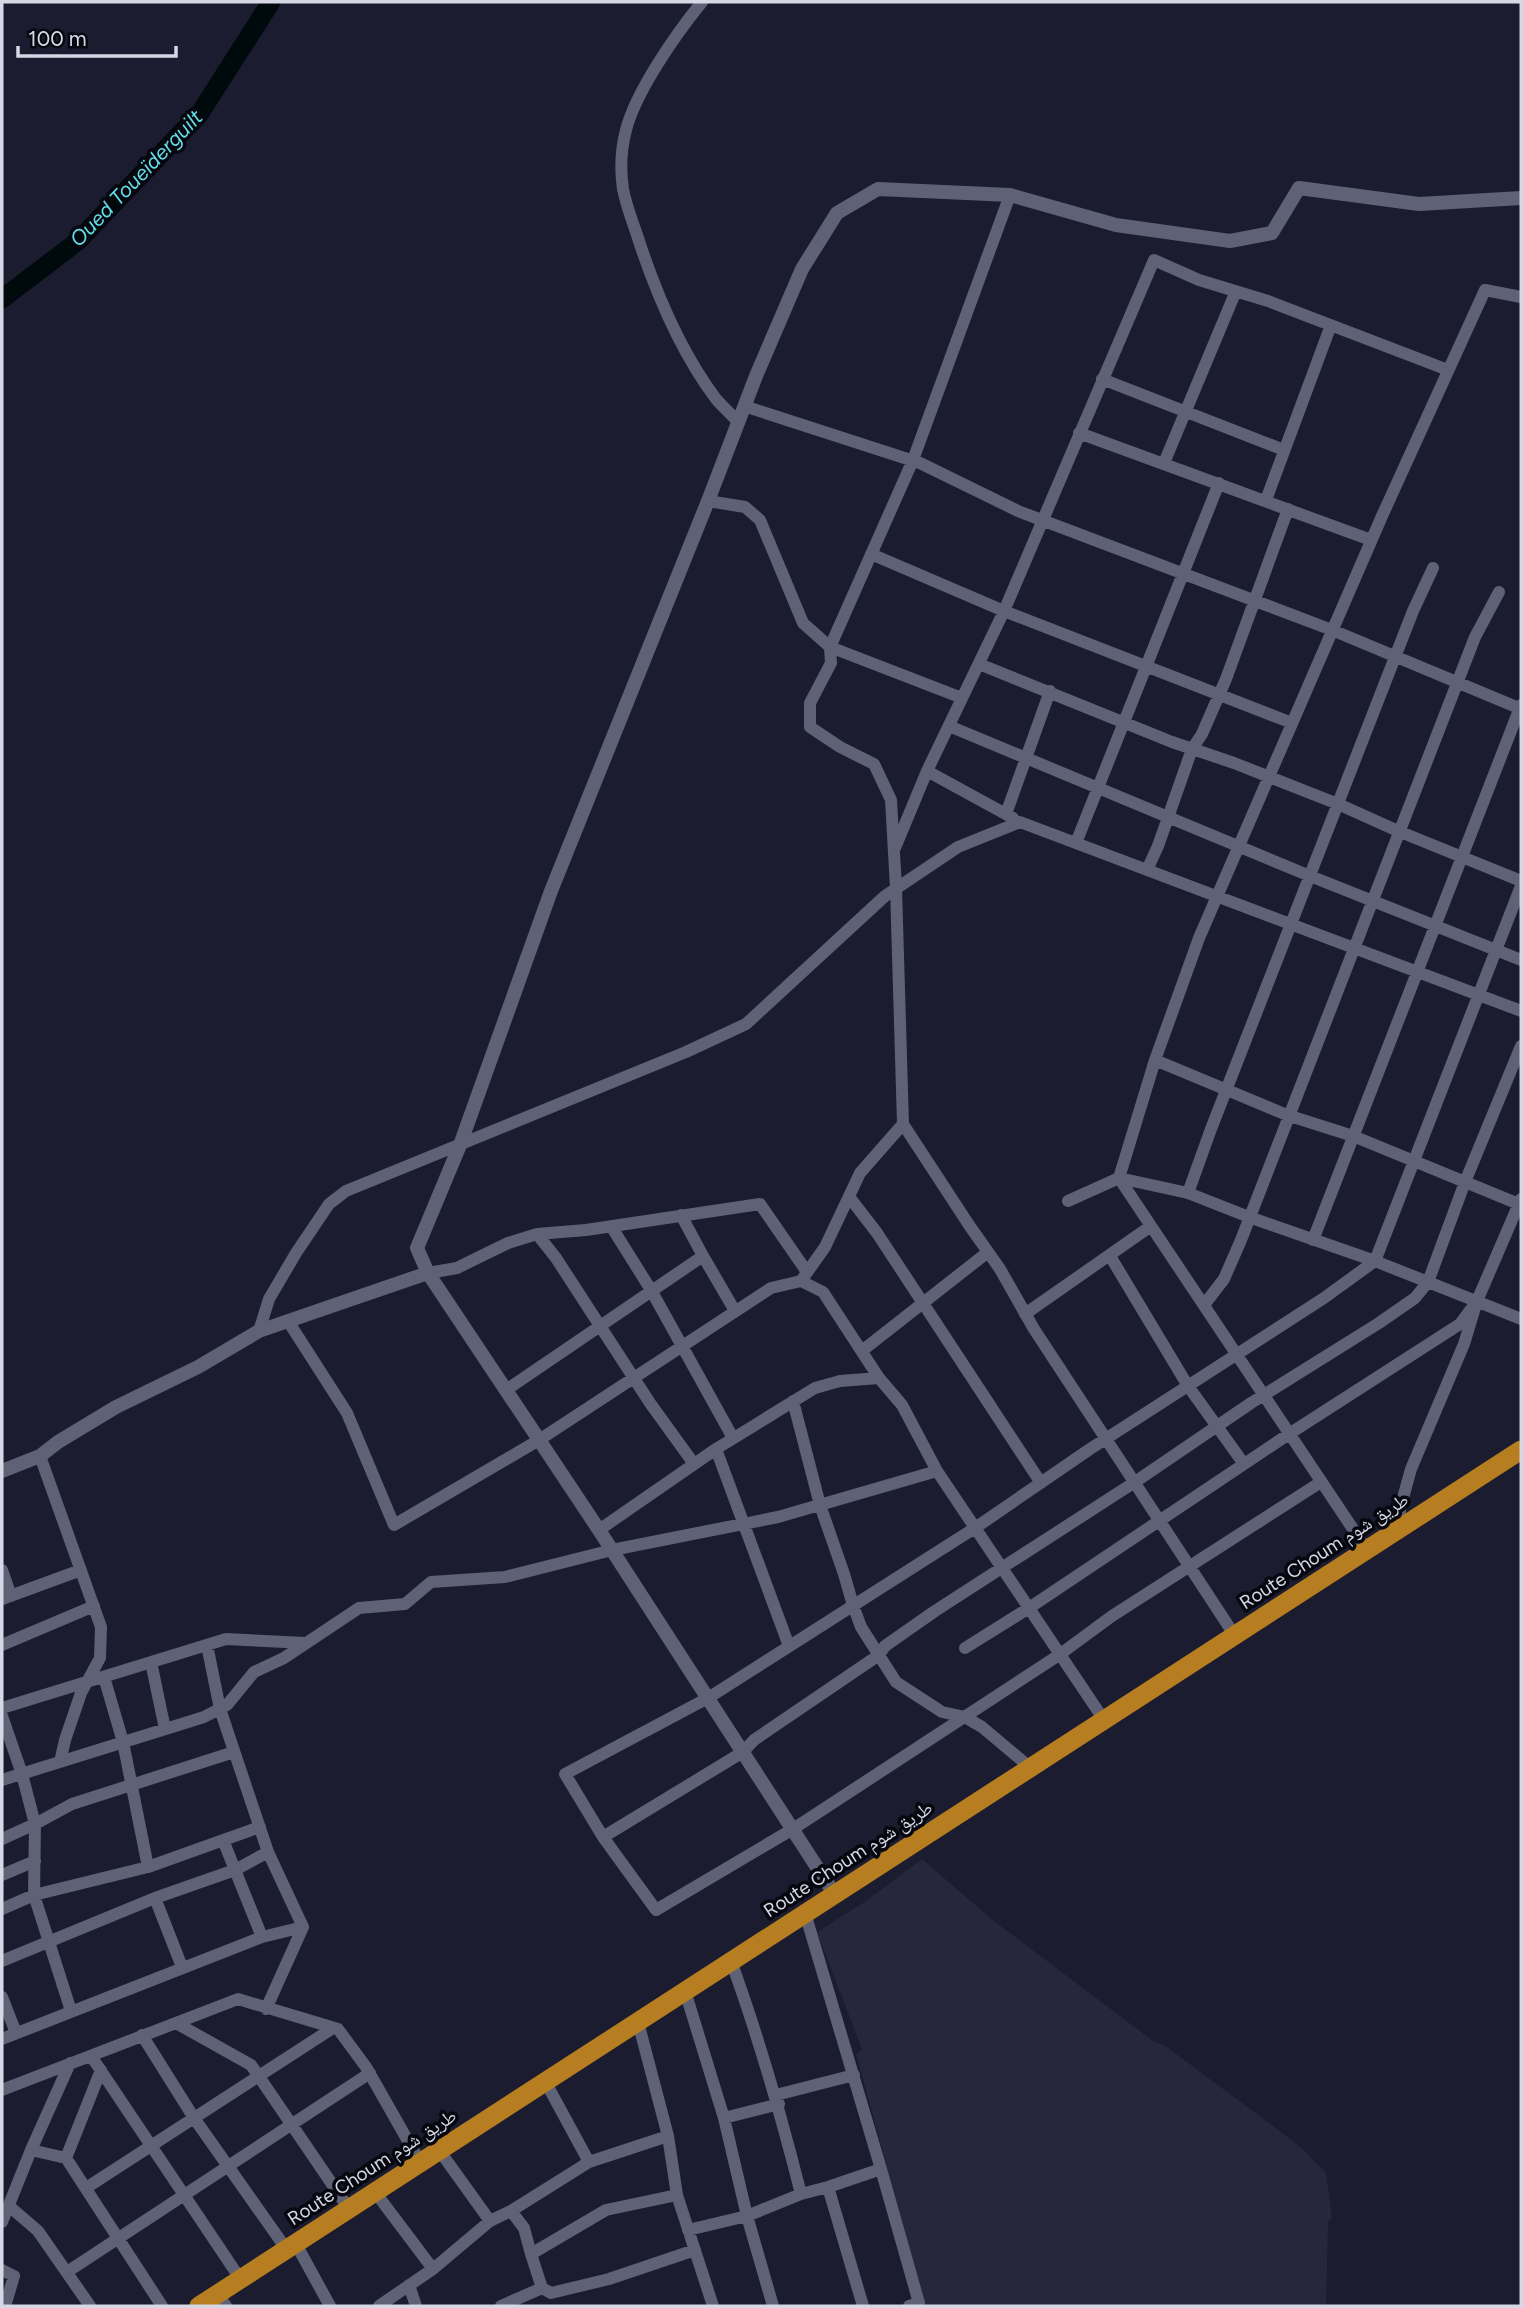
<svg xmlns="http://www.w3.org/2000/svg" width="1523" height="2308" font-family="Figtree,'Noto Naskh Arabic',sans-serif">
	<rect width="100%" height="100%" fill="#1b1c2f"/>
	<path fill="#26273e" d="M 922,1859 L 994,1921 L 1153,2041 L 1164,2045 L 1261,2117 L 1303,2149 L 1326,2173 L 1332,2218 L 1328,2222 L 1326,2306 L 922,2306 L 925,2305 L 856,2054 L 862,2049 L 817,1932 L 866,1901 Z"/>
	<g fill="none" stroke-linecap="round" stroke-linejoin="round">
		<path stroke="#00090b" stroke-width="19" d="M 2,299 L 78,241 L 200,113 L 271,2"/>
		<path stroke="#5f6177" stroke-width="12" d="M 702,2 C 676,34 636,91 626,130 C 621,149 620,169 623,189 C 626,205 632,220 637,235 C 655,291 680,351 716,399 C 723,407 731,414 738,422
			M 1102,379 L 1284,450
			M 744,406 L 920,463 L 1018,511 L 1332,630 L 1521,709
			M 1079,433 L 1371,540
			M 1164,463 L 1236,291
			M 1266,500 L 1331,325
			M 708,501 L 745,507 L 760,520 L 803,623 L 830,647 L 831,663 L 810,703 L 810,727 L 840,747 L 874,764 L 891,800 L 896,888 L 903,1124 L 860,1173 L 825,1247 L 801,1281
			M 871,554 L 1004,611 L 1154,260 L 1199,280 L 1268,301 L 1448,370
			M 979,664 L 1172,742 L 1234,763 L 1338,804 L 1398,831 L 1521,881
			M 962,698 L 830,647 L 913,460 L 1010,195
			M 949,726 L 1310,876 L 1521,960
			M 927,771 L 1013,818
			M 1006,814 L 1050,691
			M 1076,843 L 1219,483
			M 895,848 L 927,771 L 1004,611 L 1292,723
			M 1147,870 L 1158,846 L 1192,749 L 1202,734 L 1226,679 L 1288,509
			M 1521,886 L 1375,1261 L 1324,1298 L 1090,1449 L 975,1528 L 708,1698 L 565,1774 L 603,1837 L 743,1752 L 754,1740 L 879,1655 L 885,1646 L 935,1611 L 1135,1482 L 1251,1403 L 1379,1323 L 1415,1298 L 1428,1282 L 1465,1182 L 1521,1046
			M 1155,1060 L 1287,1115 L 1353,1136 L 1521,1205
			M 903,1124 L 969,1225 L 1000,1269 L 1034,1329 L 1235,1636
			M 1188,1193 L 1211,1129 L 1413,611 L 1433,568
			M 850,1198 L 877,1233 L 1041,1483
			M 1068,1201 L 1119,1178 L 1188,1193 L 1249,1217 L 1375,1261 L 1521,1319
			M 611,1226 L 651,1290 L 733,1438
			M 537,1234 L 556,1258 L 650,1403 L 694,1464
			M 1313,1240 L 1521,705
			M 703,1256 L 735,1311
			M 1110,1256 L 1188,1386 L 1244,1464
			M 428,1273 L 457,1268 L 508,1243 L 537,1234 L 586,1230 L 760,1204 L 807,1272
			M 1204,1305 L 1224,1279 L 1241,1240 L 1475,637 L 1499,592
			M 1025,1314 L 1151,1226
			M 288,1321 L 347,1413 L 394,1525 L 539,1440 L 771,1288 L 801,1281 L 823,1292 L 879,1378 L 902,1405 L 937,1471 L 1104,1720
			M 259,1331 L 269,1299 L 296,1253 L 329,1204 L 346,1191 L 686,1052 L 746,1024 L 885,896 L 958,847 L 1020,822 L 1521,1011
			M 863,1350 L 988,1252
			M 506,1390 L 703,1256 L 681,1215
			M 793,1401 L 820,1505 L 844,1574 L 853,1605 L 861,1627 L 896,1682 L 942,1712 L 965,1717 L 982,1727 L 1032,1769
			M 716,1449 L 789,1646
			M 40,1456 L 101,1627 L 100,1658 L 81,1693 L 65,1740 L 60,1762
			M 1399,1529 L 1400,1509 L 1411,1469 L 1464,1344 L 1477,1301 L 1521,1199
			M 599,1530 L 716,1449 L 815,1388 L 840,1381 L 879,1378
			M 1367,1550 L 1119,1178 L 1155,1060 L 1199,938 L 1382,516 L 1485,290 L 1521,297
			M 2,1570 L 11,1596
			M 2,1599 L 81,1570
			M 2,1645 L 94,1606
			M 965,1648 L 1029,1608 L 1289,1434 L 1460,1324 L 1477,1301
			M 151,1662 L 165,1729
			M 104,1677 L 123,1742 L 148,1867
			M 2,1708 L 226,1639 L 306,1643
			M 2,1716 L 22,1774 L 35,1824 L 34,1895 L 71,2011
			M 2,1780 L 204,1717 L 227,1705 L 254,1672 L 284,1658 L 359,1608 L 405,1604 L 431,1582 L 505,1577 L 612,1550 L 778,1517 L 937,1471
			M 603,1837 L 656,1910 L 793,1829 L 1059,1655 L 1112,1616 L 1321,1482
			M 2,1839 L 35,1824 L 72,1804 L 234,1752
			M 223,1840 L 262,1937
			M 2,1875 L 35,1861
			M 155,1898 L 182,1967
			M 2,1909 L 34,1895 L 148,1867 L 260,1827
			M 805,1913 L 881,2169 L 828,2187
			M 2,1961 L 155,1898 L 235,1870 L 268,1852 L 220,1709 L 207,1645
			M 731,1961 C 759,2038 781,2115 801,2194 L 828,2187 L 863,2306
			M 685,1991 L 724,2118 L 747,2216 L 773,2306
			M 2,1997 L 16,2033
			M 266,2009 L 303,1927
			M 176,2023 L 251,2065 L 349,2209
			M 142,2035 L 194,2118 L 287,2250
			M 2,2039 L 262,1937 L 303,1927 L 268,1852
			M 91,2056 L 241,2280
			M 2,2090 L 238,1999 L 338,2029 L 366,2067 L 420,2162
			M 776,2095 L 854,2075
			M 724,2118 L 779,2104
			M 31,2150 L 66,2158 L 162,2306
			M 66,2158 L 101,2070
			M 589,2162 L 668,2136 L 638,2022
			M 881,2169 L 919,2303 L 909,2306
			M 86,2188 L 333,2028
			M 375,2192 L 433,2269 L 379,2306
			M 677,2195 L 713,2306
			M 9,2206 L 38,2231 L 90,2306
			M 511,2211 L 524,2228 L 531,2254 L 606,2210 L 677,2195 L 668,2136
			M 490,2221 L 511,2211 L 589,2162 L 545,2081
			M 2,2222 L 31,2150 L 70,2063
			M 688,2230 L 747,2216 L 801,2194
			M 296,2244 L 330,2306
			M 531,2254 L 542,2288
			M 433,2269 L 490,2221 L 439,2150
			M 2,2270 L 14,2276 L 5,2306
			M 67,2272 L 370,2073
			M 409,2285 L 416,2306
			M 218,2294 L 226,2306
			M 501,2306 L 542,2288 L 551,2293 L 609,2279 L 695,2250"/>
		<path stroke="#5f6177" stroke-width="14" d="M 2,1471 L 40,1456 L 58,1442 L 116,1407 L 198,1367 L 259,1331 L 428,1273
			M 835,1895 L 599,1530 L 428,1273 L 417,1248 L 460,1145 L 551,891 L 708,501 L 756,376 L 802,269 L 837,213 L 878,189 L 1010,195 L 1116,225 L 1230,241 L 1272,233 L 1299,188 L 1419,204 L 1521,198"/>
		<path stroke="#b67e20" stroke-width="19" d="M 199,2306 L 1521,1450"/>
	</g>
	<g text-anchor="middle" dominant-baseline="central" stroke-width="7" stroke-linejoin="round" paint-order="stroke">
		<g font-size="19" fill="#d7d8e5" stroke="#07080f">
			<text transform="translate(1324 1551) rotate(-33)">Route Choum طريق شوم</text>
			<text transform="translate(848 1859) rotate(-33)">Route Choum طريق شوم</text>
			<text transform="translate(372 2167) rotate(-33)">Route Choum طريق شوم</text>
		</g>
		<g font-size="21" font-style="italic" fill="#64dee7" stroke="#07080f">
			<text transform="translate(136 178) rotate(-46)">Oued Toueïderguilt</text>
		</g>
	</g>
	<rect width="1523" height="2308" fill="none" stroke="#d7d8e5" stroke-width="7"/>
	<path d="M18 46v10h158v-10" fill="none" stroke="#d7d8e5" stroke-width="3.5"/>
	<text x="28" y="46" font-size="21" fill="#d7d8e5" stroke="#07080f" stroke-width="5" paint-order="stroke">100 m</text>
</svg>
